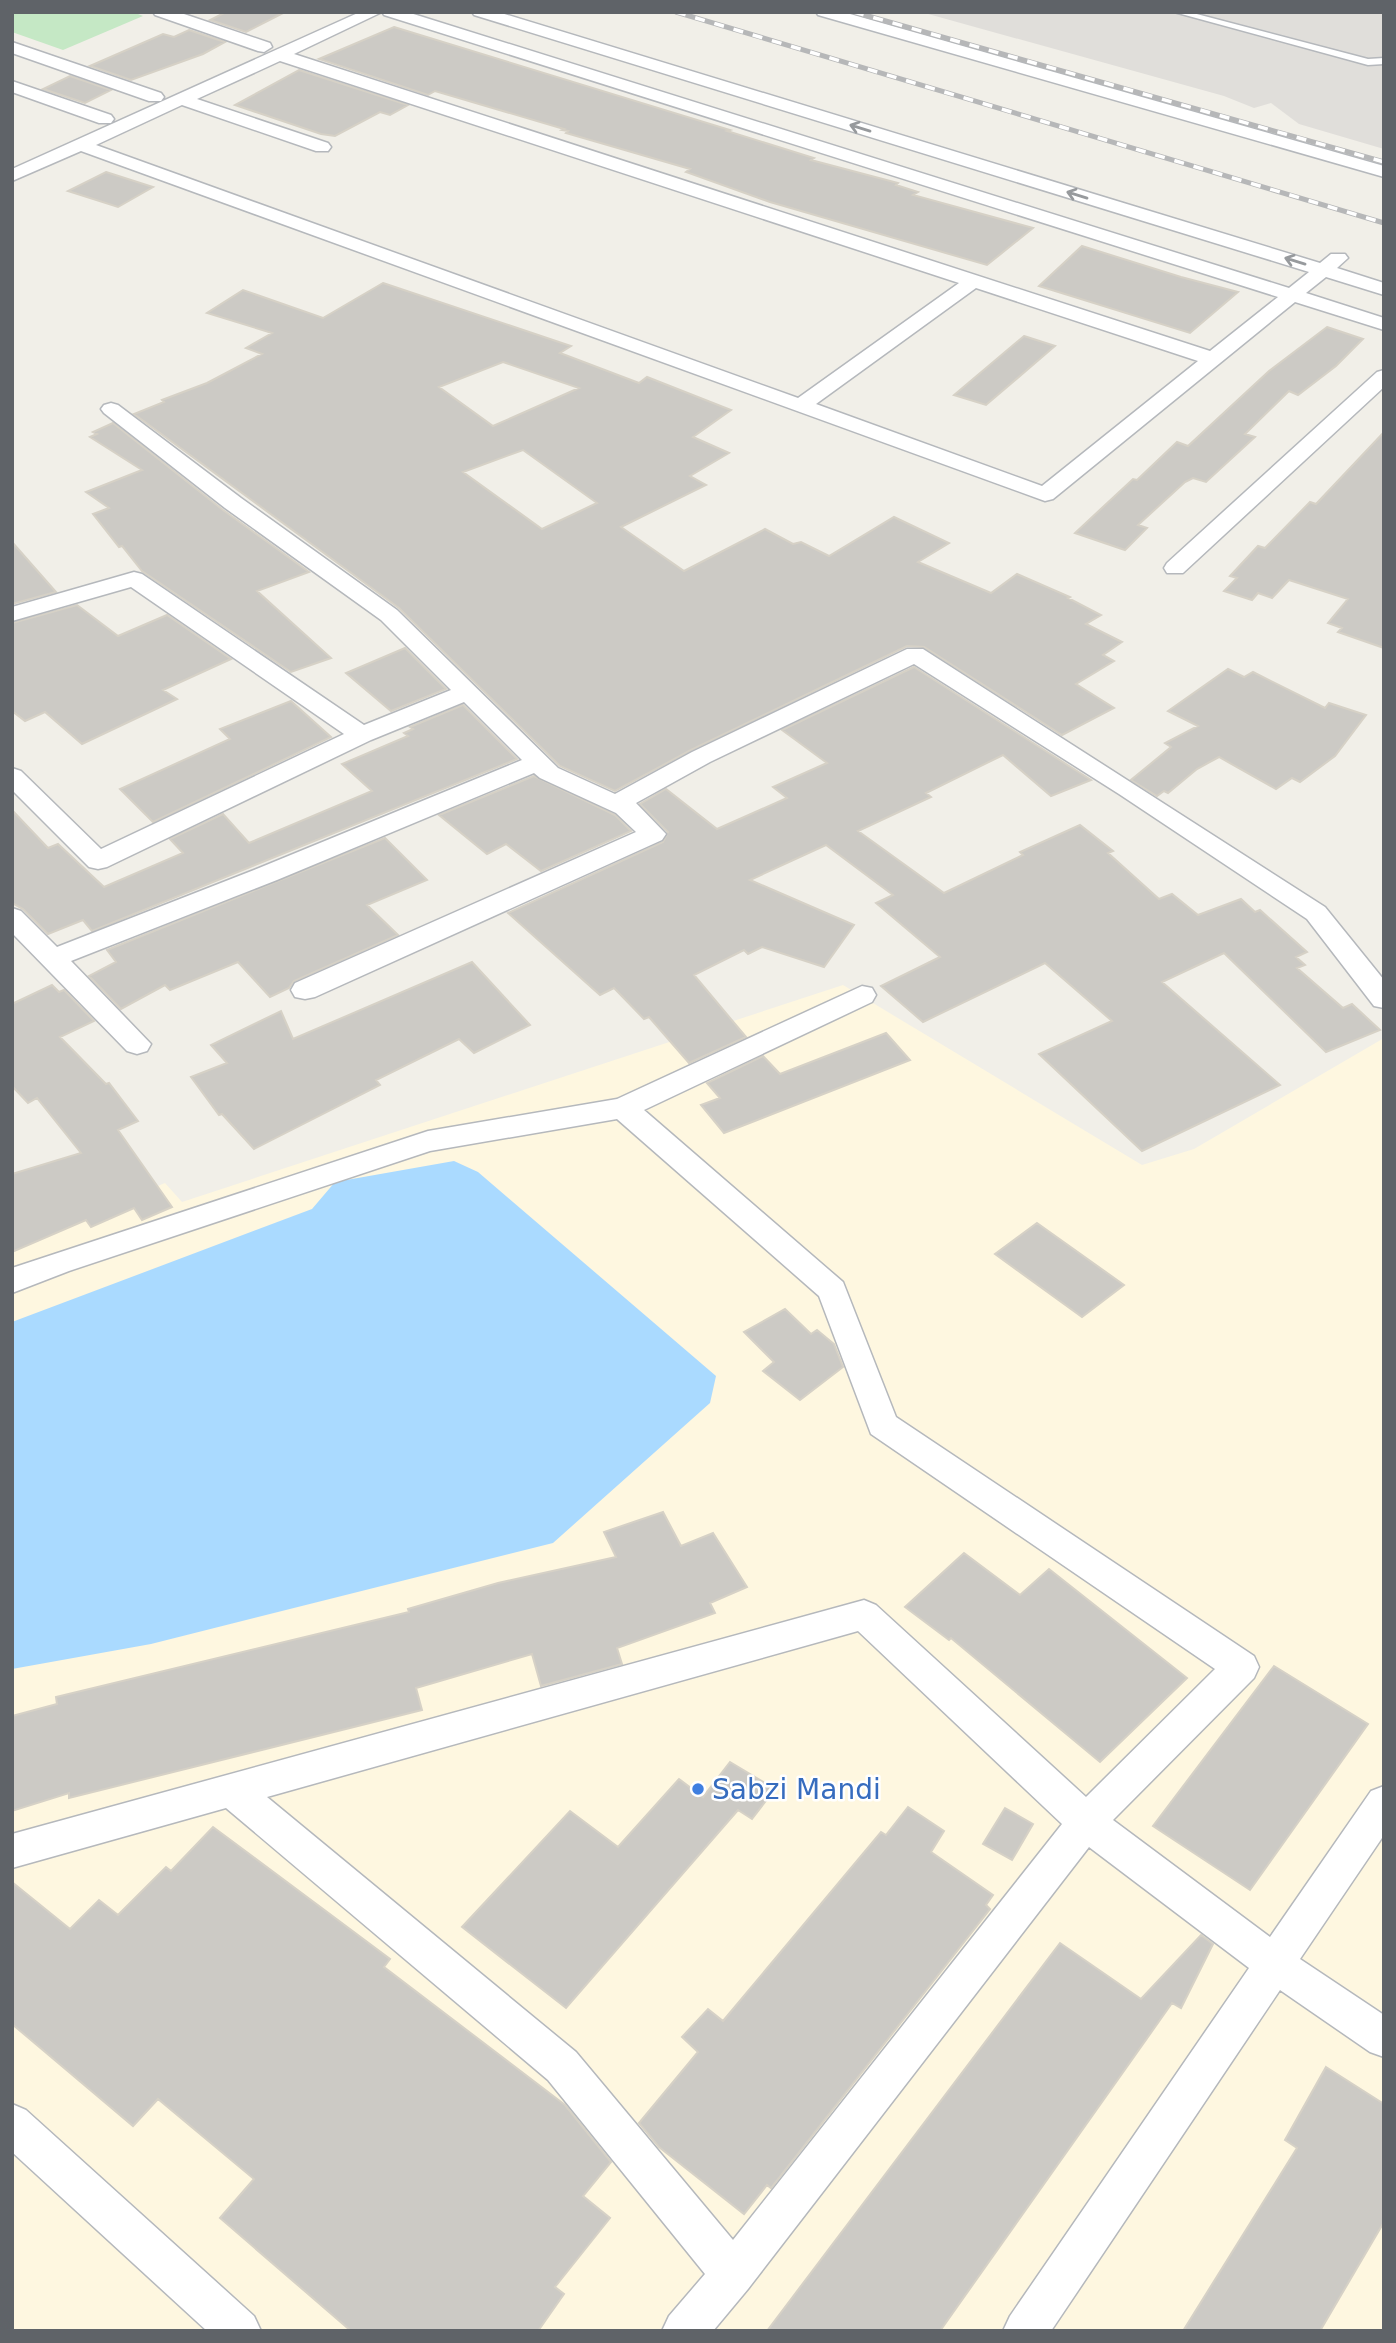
<svg xmlns="http://www.w3.org/2000/svg" width="1396" height="2343" font-family="'DejaVu Sans',sans-serif">
	<rect width="100%" height="100%" fill="#f1efe8"/>
	<path fill="#fef7e0" d="M 843,985 L 1142,1165 L 1194,1149 L 1384,1038 L 1384,2331 L 12,2331 L 12,1247 L 165,1183 L 182,1202 Z"/>
	<path fill="#e0deda" d="M 921,12 L 1384,12 L 1384,149 L 1299,124 L 1271,103 L 1254,108 L 1224,96 Z"/>
	<path fill="#c5e8c5" d="M 12,12 L 133,12 L 143,16 L 63,50 L 12,32 Z"/>
	<path fill="#aadaff" d="M 454,1161 L 478,1172 L 716,1376 L 710,1403 L 553,1543 L 151,1644 L 12,1669 L 12,1322 L 312,1209 L 335,1182 Z"/>
	<path fill="#cccac5" stroke="#d6d1c6" stroke-width="2" fill-rule="evenodd" d="M 226,12 L 285,12 L 246,32 L 210,20 Z
		M 394,27 L 730,130 L 727,131 L 814,158 L 811,160 L 898,183 L 896,185 L 918,192 L 913,195 L 1033,228 L 987,265 L 770,202 L 686,172 L 690,169 L 566,133 L 568,131 L 562,130 L 564,129 L 435,91 L 428,95 L 319,59 Z
		M 189,30 L 225,42 L 203,54 L 131,80 L 90,66 L 163,34 L 174,37 Z
		M 299,70 L 408,105 L 390,115 L 380,112 L 335,136 L 321,134 L 235,105 Z
		M 70,76 L 111,90 L 85,103 L 43,89 Z
		M 106,172 L 153,187 L 118,207 L 68,191 Z
		M 1082,246 L 1181,277 L 1238,292 L 1190,333 L 1039,286 Z
		M 383,283 L 571,346 L 560,353 L 639,383 L 647,377 L 731,410 L 693,437 L 729,453 L 690,476 L 706,485 L 621,527 L 684,571 L 765,529 L 793,544 L 801,542 L 829,556 L 894,517 L 949,543 L 918,562 L 991,593 L 1017,574 L 1070,597 L 1068,598 L 1101,615 L 1086,624 L 1122,642 L 1103,655 L 1114,661 L 1076,684 L 1114,708 L 1062,735 L 924,647 L 907,646 L 691,750 L 615,791 L 560,766 L 399,608 L 134,414 L 164,402 L 162,400 L 207,383 L 262,354 L 246,348 L 272,333 L 207,313 L 243,290 L 323,318 ZM 503,362 L 579,388 L 493,426 L 439,387 ZM 523,450 L 597,503 L 542,529 L 463,472 Z
		M 1327,327 L 1363,339 L 1336,366 L 1298,395 L 1289,391 L 1245,434 L 1255,437 L 1206,482 L 1193,478 L 1185,482 L 1138,525 L 1147,528 L 1125,550 L 1075,533 L 1133,479 L 1137,480 L 1177,442 L 1188,446 L 1269,371 Z
		M 1024,336 L 1055,346 L 986,405 L 954,395 Z
		M 113,423 L 223,510 L 309,572 L 257,591 L 331,658 L 291,672 L 142,571 L 122,546 L 119,547 L 93,514 L 109,508 L 86,492 L 142,470 L 90,437 L 97,434 L 93,432 Z
		M 1384,432 L 1384,648 L 1338,632 L 1342,628 L 1328,623 L 1348,599 L 1289,580 L 1272,598 L 1258,593 L 1252,600 L 1224,591 L 1237,578 L 1230,576 L 1258,546 L 1265,548 L 1310,502 L 1316,504 Z
		M 12,542 L 56,592 L 12,604 Z
		M 77,605 L 118,636 L 167,615 L 231,659 L 163,690 L 177,699 L 82,744 L 45,712 L 25,721 L 12,711 L 12,623 Z
		M 405,648 L 446,689 L 391,711 L 346,673 Z
		M 914,667 L 1091,780 L 1051,796 L 1003,755 L 926,793 L 931,797 L 858,831 L 944,893 L 1023,855 L 1020,852 L 1080,825 L 1113,851 L 1108,853 L 1159,899 L 1172,894 L 1198,915 L 1241,899 L 1255,912 L 1260,910 L 1307,952 L 1296,957 L 1305,965 L 1297,968 L 1343,1008 L 1352,1004 L 1380,1030 L 1326,1052 L 1224,953 L 1162,982 L 1280,1085 L 1142,1151 L 1039,1054 L 1112,1021 L 1045,963 L 923,1022 L 881,986 L 940,957 L 876,903 L 893,895 L 826,845 L 750,880 L 854,925 L 824,967 L 762,947 L 748,954 L 744,950 L 694,975 L 746,1037 L 689,1063 L 649,1017 L 644,1019 L 614,988 L 600,995 L 508,913 L 663,842 L 668,832 L 640,804 L 666,789 L 717,829 L 787,798 L 773,787 L 827,763 L 782,730 Z
		M 1228,669 L 1244,677 L 1253,672 L 1325,708 L 1329,703 L 1366,715 L 1335,756 L 1300,782 L 1292,778 L 1276,789 L 1219,757 L 1197,769 L 1168,793 L 1164,791 L 1157,796 L 1131,780 L 1171,747 L 1165,743 L 1198,726 L 1168,711 Z
		M 291,701 L 331,737 L 153,822 L 120,789 L 230,739 L 220,729 Z
		M 463,705 L 517,759 L 92,931 L 83,920 L 48,934 L 23,909 L 12,903 L 12,810 L 48,848 L 58,844 L 104,887 L 183,853 L 170,839 L 223,814 L 249,843 L 372,791 L 342,764 L 408,736 L 404,733 L 413,729 L 410,727 Z
		M 534,776 L 615,815 L 631,831 L 541,871 L 506,844 L 487,854 L 439,815 Z
		M 385,838 L 427,880 L 367,905 L 398,935 L 294,981 L 289,988 L 270,997 L 238,962 L 170,990 L 165,985 L 121,1009 L 89,976 L 116,962 L 107,950 Z
		M 472,962 L 530,1025 L 474,1053 L 459,1039 L 376,1080 L 380,1085 L 254,1149 L 222,1114 L 219,1115 L 191,1077 L 227,1063 L 211,1045 L 281,1011 L 293,1039 Z
		M 52,985 L 59,992 L 64,990 L 94,1021 L 60,1037 L 106,1084 L 109,1083 L 138,1121 L 118,1130 L 172,1207 L 142,1220 L 134,1208 L 91,1227 L 86,1220 L 12,1252 L 12,1174 L 81,1153 L 37,1098 L 28,1103 L 12,1086 L 12,1004 Z
		M 886,1033 L 910,1060 L 724,1133 L 701,1105 L 720,1098 L 707,1083 L 763,1056 L 780,1074 Z
		M 1037,1223 L 1124,1285 L 1082,1317 L 995,1254 Z
		M 785,1309 L 811,1334 L 817,1330 L 834,1344 L 843,1367 L 800,1400 L 763,1371 L 774,1362 L 744,1332 Z
		M 663,1512 L 681,1546 L 713,1533 L 747,1587 L 710,1603 L 715,1613 L 617,1648 L 622,1664 L 541,1686 L 532,1654 L 416,1688 L 422,1710 L 69,1798 L 69,1793 L 12,1811 L 12,1716 L 57,1704 L 56,1697 L 409,1612 L 408,1609 L 498,1583 L 616,1557 L 604,1532 Z
		M 964,1553 L 1020,1595 L 1049,1569 L 1187,1678 L 1100,1762 L 951,1638 L 949,1640 L 905,1607 Z
		M 1274,1666 L 1368,1724 L 1250,1890 L 1153,1826 Z
		M 730,1762 L 775,1789 L 752,1819 L 738,1810 L 566,2008 L 462,1927 L 570,1811 L 618,1847 L 679,1779 L 703,1797 Z
		M 908,1807 L 944,1831 L 931,1852 L 993,1895 L 986,1905 L 990,1909 L 771,2188 L 767,2185 L 744,2214 L 659,2147 L 639,2123 L 698,2052 L 682,2037 L 708,2009 L 723,2021 L 881,1832 L 886,1835 Z
		M 1005,1808 L 1033,1824 L 1012,1860 L 983,1844 Z
		M 213,1827 L 390,1959 L 384,1967 L 565,2105 L 611,2162 L 583,2196 L 610,2218 L 555,2287 L 564,2294 L 538,2331 L 351,2331 L 220,2218 L 254,2179 L 158,2099 L 133,2126 L 12,2024 L 12,1882 L 70,1929 L 99,1900 L 118,1915 L 166,1867 L 171,1871 Z
		M 1201,1935 L 1213,1944 L 1181,2008 L 1172,2003 L 940,2331 L 767,2331 L 1060,1943 L 1141,1999 Z
		M 1326,2067 L 1384,2104 L 1384,2222 L 1320,2331 L 1183,2331 L 1297,2148 L 1285,2140 Z"/>
	<g fill="none" stroke-linecap="round" stroke-linejoin="round">
		<defs>
			<path id="lane" d="M 1174,12 L 1189,12 L 1368,59 L 1384,58 L 1384,64 L 1368,65 Z"/>
			<path id="street" d="M 153,12 L 178,12 L 270,43 L 272,47 L 264,52 L 258,51 L 155,15 Z
				M 360,12 L 382,12 L 294,54 L 1210,351 L 1278,297 L 384,15 L 382,12 L 407,12 L 1289,288 L 1309,272 L 474,15 L 472,12 L 498,12 L 1320,263 L 1331,254 L 1345,254 L 1348,258 L 1337,268 L 1384,283 L 1384,295 L 1326,277 L 1306,293 L 1384,318 L 1384,330 L 1295,302 L 1053,499 L 1045,501 L 81,151 L 12,181 L 12,169 ZM 280,61 L 959,283 L 798,398 L 96,145 L 182,105 L 316,151 L 328,151 L 331,147 L 328,143 L 197,99 ZM 976,288 L 1198,361 L 1042,486 L 816,404 Z
				M 816,12 L 843,12 L 1384,166 L 1384,177 L 818,15 Z
				M 12,42 L 161,93 L 164,97 L 161,101 L 149,101 L 12,53 Z
				M 12,81 L 111,115 L 114,119 L 111,123 L 99,123 L 12,92 Z
				M 1384,370 L 1384,387 L 1183,573 L 1167,573 L 1164,568 L 1167,563 L 1377,372 Z
				M 111,403 L 118,405 L 241,498 L 397,610 L 558,768 L 615,794 L 692,752 L 907,649 L 923,649 L 1325,907 L 1384,980 L 1384,1008 L 1374,1006 L 1307,919 L 1119,794 L 914,664 L 710,762 L 636,803 L 666,834 L 662,840 L 315,997 L 305,999 L 295,997 L 291,990 L 295,983 L 636,832 L 616,813 L 540,778 L 534,773 L 277,880 L 71,961 L 151,1044 L 147,1051 L 137,1054 L 127,1051 L 12,933 L 12,908 L 21,911 L 57,947 L 259,868 L 522,760 L 464,702 L 371,740 L 107,867 L 98,869 L 89,867 L 12,790 L 12,768 L 21,771 L 101,849 L 344,734 L 131,587 L 12,621 L 12,607 L 134,572 L 142,574 L 364,725 L 451,690 L 381,620 L 225,508 L 104,413 L 101,409 L 104,405 Z
				M 862,986 L 872,988 L 876,995 L 872,1002 L 644,1110 L 843,1282 L 896,1417 L 1254,1656 L 1259,1667 L 1254,1678 L 1113,1820 L 1270,1937 L 1371,1791 L 1384,1786 L 1384,1835 L 1300,1959 L 1384,2015 L 1384,2057 L 1370,2052 L 1280,1990 L 1051,2331 L 1003,2331 L 1010,2316 L 1249,1968 L 1089,1847 L 748,2289 L 713,2331 L 662,2331 L 669,2316 L 705,2274 L 548,2080 L 226,1808 L 12,1868 L 12,1834 L 864,1600 L 876,1605 L 1086,1797 L 1215,1669 L 871,1434 L 819,1296 L 617,1119 L 430,1151 L 69,1271 L 12,1293 L 12,1268 L 428,1131 L 617,1099 ZM 858,1631 L 1062,1824 L 733,2240 L 576,2052 L 267,1797 Z
				M 12,2104 L 26,2110 L 254,2316 L 261,2331 L 207,2331 L 12,2152 Z"/>
		</defs>
		<use href="#lane" stroke="#b5b8bc" stroke-width="3"/>
		<use href="#street" stroke="#b5b8bc" stroke-width="3"/>
		<use href="#lane" fill="#fff" fill-rule="evenodd"/>
		<use href="#street" fill="#fff" fill-rule="evenodd"/>
		<defs>
			<path id="rail" d="M 676,12 L 1384,223
				M 854,12 L 1384,162"/>
		</defs>
		<use href="#rail" stroke="#b6b7b8" stroke-width="5"/>
		<use href="#rail" stroke="#fff" stroke-width="3.5" stroke-dasharray="10" stroke-linecap="butt"/>
	</g>
	<defs><path id="oneway-shaft" d="M-6 0H5M1.5-3L5.5 0L1.5 3" fill="none" stroke-width="1.6" stroke-linecap="round" stroke-linejoin="round" transform="scale(1.75)"/></defs>
	<g stroke="#979a9d">
		<use href="#oneway-shaft" transform="translate(860 128) rotate(-163)"/>
		<use href="#oneway-shaft" transform="translate(1077 195) rotate(-163)"/>
		<use href="#oneway-shaft" transform="translate(1295 261) rotate(-163)"/>
	</g>
	<circle fill="#3f7fe0" stroke="#fff" stroke-width="2.5" cx="698" cy="1789" r="7"/>
	<g text-anchor="middle" dominant-baseline="central" stroke-width="5" stroke-linejoin="round" paint-order="stroke">
		<g font-size="28" fill="#366cbe" stroke="#fff" text-anchor="start">
			<text x="712" y="1789">Sabzi Mandi</text>
		</g>
	</g>
	<rect width="1396" height="2343" fill="none" stroke="#5f6368" stroke-width="28"/>
</svg>
